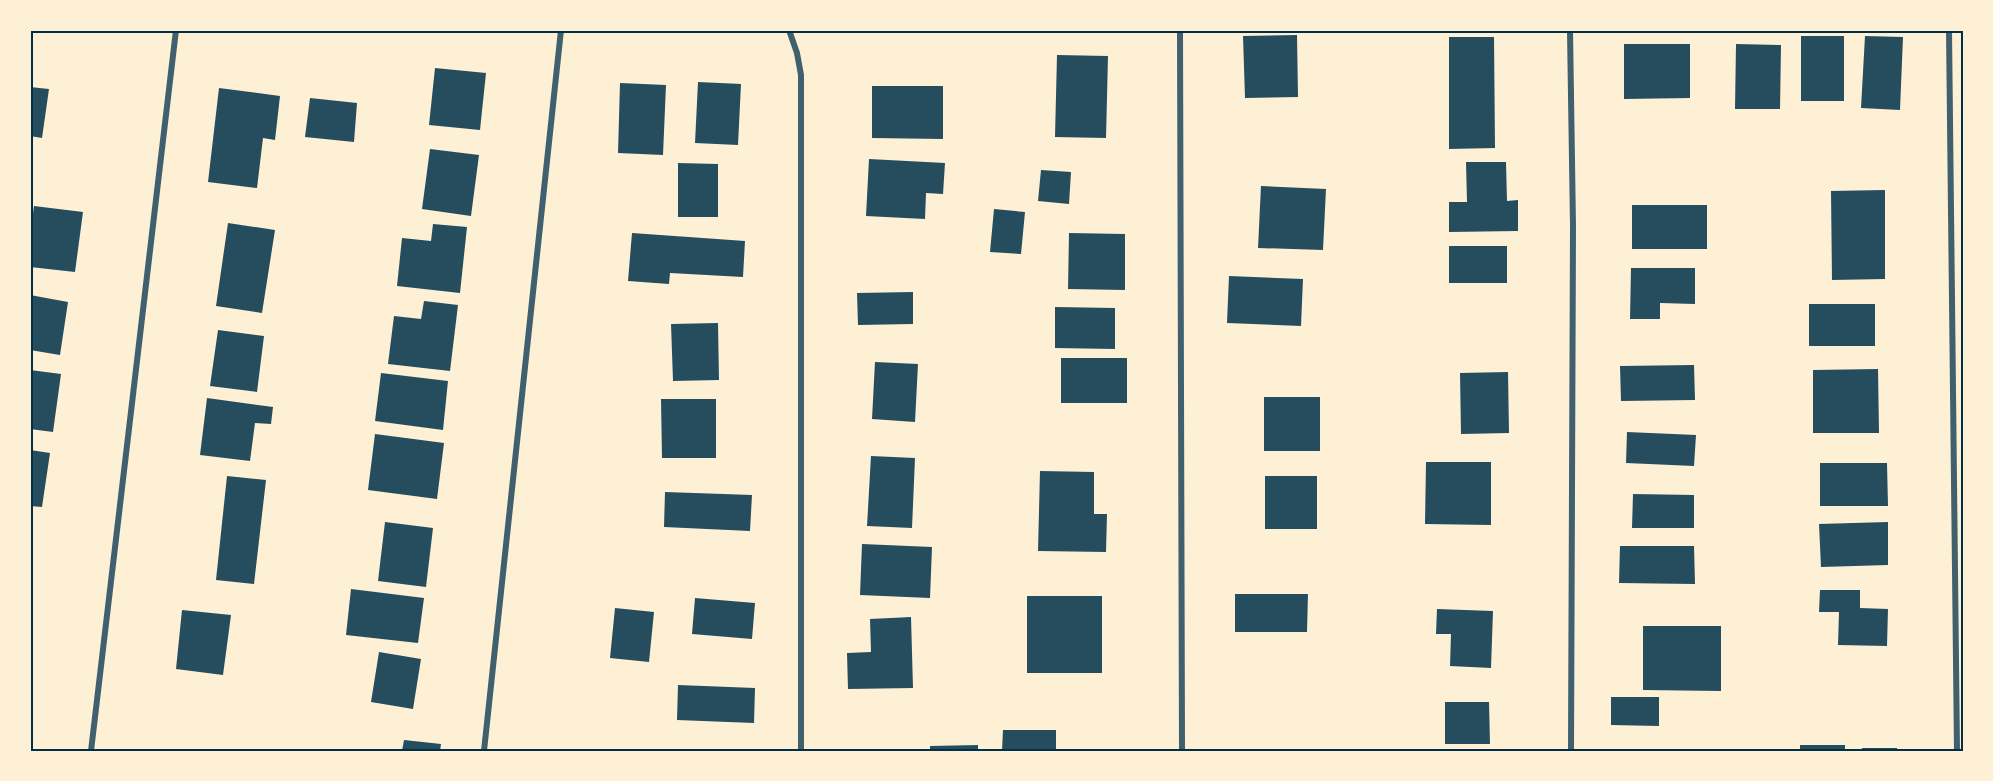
<svg xmlns="http://www.w3.org/2000/svg" width="1993" height="781" font-family="'IBM Plex Serif',serif">
	<rect width="100%" height="100%" fill="#fdf0d5"/>
	<path fill="#264d5e" d="M 1297,35 L 1298,97 L 1245,98 L 1243,36 Z
		M 1801,36 L 1844,36 L 1844,101 L 1801,101 Z
		M 1865,36 L 1903,37 L 1900,110 L 1861,108 Z
		M 1449,37 L 1494,37 L 1495,148 L 1449,149 Z
		M 1624,44 L 1690,44 L 1690,98 L 1624,99 Z
		M 1736,44 L 1781,45 L 1780,109 L 1735,109 Z
		M 1057,55 L 1108,56 L 1106,138 L 1055,137 Z
		M 435,68 L 486,73 L 480,130 L 429,125 Z
		M 698,82 L 741,84 L 738,145 L 695,143 Z
		M 620,83 L 666,85 L 663,155 L 618,153 Z
		M 872,86 L 943,86 L 943,139 L 872,138 Z
		M 30,87 L 49,89 L 42,138 L 30,136 Z
		M 219,88 L 280,96 L 275,140 L 263,138 L 257,188 L 208,182 Z
		M 310,98 L 357,103 L 354,142 L 305,137 Z
		M 430,149 L 479,155 L 471,216 L 422,209 Z
		M 869,159 L 945,163 L 943,194 L 926,193 L 925,219 L 866,216 Z
		M 1466,162 L 1506,162 L 1507,201 L 1518,200 L 1518,231 L 1449,232 L 1449,202 L 1467,202 Z
		M 678,163 L 718,164 L 718,217 L 678,217 Z
		M 1041,170 L 1071,172 L 1069,204 L 1038,201 Z
		M 1261,186 L 1326,189 L 1323,250 L 1258,248 Z
		M 1885,190 L 1885,279 L 1832,280 L 1831,191 Z
		M 1632,205 L 1707,205 L 1707,249 L 1632,249 Z
		M 34,206 L 83,212 L 75,272 L 30,267 L 30,235 Z
		M 994,209 L 1025,212 L 1021,254 L 990,252 Z
		M 228,223 L 275,230 L 262,313 L 216,306 Z
		M 433,224 L 467,227 L 460,293 L 397,286 L 402,238 L 431,241 Z
		M 632,233 L 745,241 L 743,277 L 670,273 L 669,284 L 628,281 Z
		M 1069,233 L 1125,234 L 1125,290 L 1068,289 Z
		M 1449,246 L 1507,246 L 1507,283 L 1449,283 Z
		M 1631,268 L 1695,268 L 1695,304 L 1660,303 L 1660,319 L 1630,319 Z
		M 1229,276 L 1303,279 L 1301,326 L 1227,323 Z
		M 913,292 L 913,324 L 858,325 L 857,293 Z
		M 30,295 L 68,302 L 60,355 L 30,350 Z
		M 424,301 L 458,305 L 450,371 L 388,364 L 394,316 L 421,319 Z
		M 1809,304 L 1875,304 L 1875,346 L 1809,346 Z
		M 1055,307 L 1115,308 L 1115,349 L 1055,348 Z
		M 718,323 L 719,380 L 673,381 L 671,324 Z
		M 218,330 L 264,336 L 257,392 L 210,386 Z
		M 1061,358 L 1127,358 L 1127,403 L 1061,403 Z
		M 875,362 L 918,364 L 915,422 L 872,419 Z
		M 1694,365 L 1695,400 L 1621,401 L 1620,366 Z
		M 1878,369 L 1879,433 L 1813,433 L 1813,370 Z
		M 30,370 L 61,374 L 53,432 L 30,429 Z
		M 1508,372 L 1509,433 L 1461,434 L 1460,373 Z
		M 381,373 L 448,381 L 443,430 L 375,421 Z
		M 1264,397 L 1320,397 L 1320,451 L 1264,451 Z
		M 207,398 L 273,407 L 271,424 L 255,423 L 250,461 L 200,455 Z
		M 661,399 L 716,399 L 716,458 L 662,458 Z
		M 1627,432 L 1696,435 L 1694,466 L 1626,463 Z
		M 375,434 L 444,443 L 437,499 L 368,490 Z
		M 30,450 L 50,453 L 42,507 L 30,506 Z
		M 871,456 L 915,458 L 912,528 L 867,526 Z
		M 1426,462 L 1491,462 L 1491,525 L 1425,524 Z
		M 1820,463 L 1887,463 L 1888,506 L 1820,506 Z
		M 1040,471 L 1094,472 L 1094,514 L 1107,514 L 1106,552 L 1038,551 Z
		M 227,476 L 266,480 L 254,584 L 216,580 Z
		M 1265,476 L 1317,476 L 1317,529 L 1265,529 Z
		M 665,492 L 752,495 L 750,531 L 664,527 Z
		M 1633,494 L 1694,495 L 1694,528 L 1632,528 Z
		M 385,522 L 433,528 L 426,587 L 378,581 Z
		M 1888,522 L 1888,565 L 1821,567 L 1819,524 Z
		M 862,544 L 932,547 L 930,598 L 860,595 Z
		M 1620,546 L 1694,546 L 1695,584 L 1619,583 Z
		M 351,589 L 424,598 L 418,643 L 346,635 Z
		M 1820,590 L 1860,590 L 1860,608 L 1888,609 L 1887,646 L 1838,645 L 1839,612 L 1819,612 Z
		M 1235,594 L 1308,594 L 1307,632 L 1235,632 Z
		M 1027,596 L 1102,596 L 1102,673 L 1027,673 Z
		M 695,598 L 755,603 L 752,639 L 692,634 Z
		M 615,608 L 654,612 L 649,662 L 610,658 Z
		M 1437,609 L 1493,611 L 1491,668 L 1450,666 L 1451,634 L 1436,634 Z
		M 182,610 L 231,615 L 223,675 L 176,669 Z
		M 911,617 L 913,688 L 848,689 L 847,653 L 871,652 L 870,619 Z
		M 1643,626 L 1721,626 L 1721,691 L 1643,690 Z
		M 379,652 L 421,659 L 413,709 L 371,702 Z
		M 678,685 L 755,688 L 754,723 L 677,720 Z
		M 1611,697 L 1659,697 L 1659,726 L 1611,725 Z
		M 1445,702 L 1489,702 L 1490,744 L 1445,744 Z
		M 1003,730 L 1056,730 L 1056,751 L 1002,751 Z
		M 404,740 L 441,744 L 440,751 L 402,751 Z
		M 978,745 L 978,751 L 930,751 L 930,746 Z
		M 1800,745 L 1845,745 L 1845,751 L 1800,751 Z
		M 1862,748 L 1897,748 L 1897,751 L 1862,751 Z"/>
	<g fill="none" stroke-linecap="round" stroke-linejoin="round">
		<path stroke="#3f606c" stroke-width="6" d="M 789,30 L 797,53 L 801,75 L 801,751
			M 1180,30 L 1182,751
			M 1570,30 L 1573,226 L 1571,751
			M 1949,30 L 1957,751
			M 91,751 L 176,30
			M 484,751 L 561,30"/>
	</g>
	<rect width="1993" height="781" fill="none" stroke="#fdf0d5" stroke-width="63"/>
	<rect x="32" y="32" width="1930" height="718" fill="none" stroke="#003049" stroke-width="2"/>
</svg>
